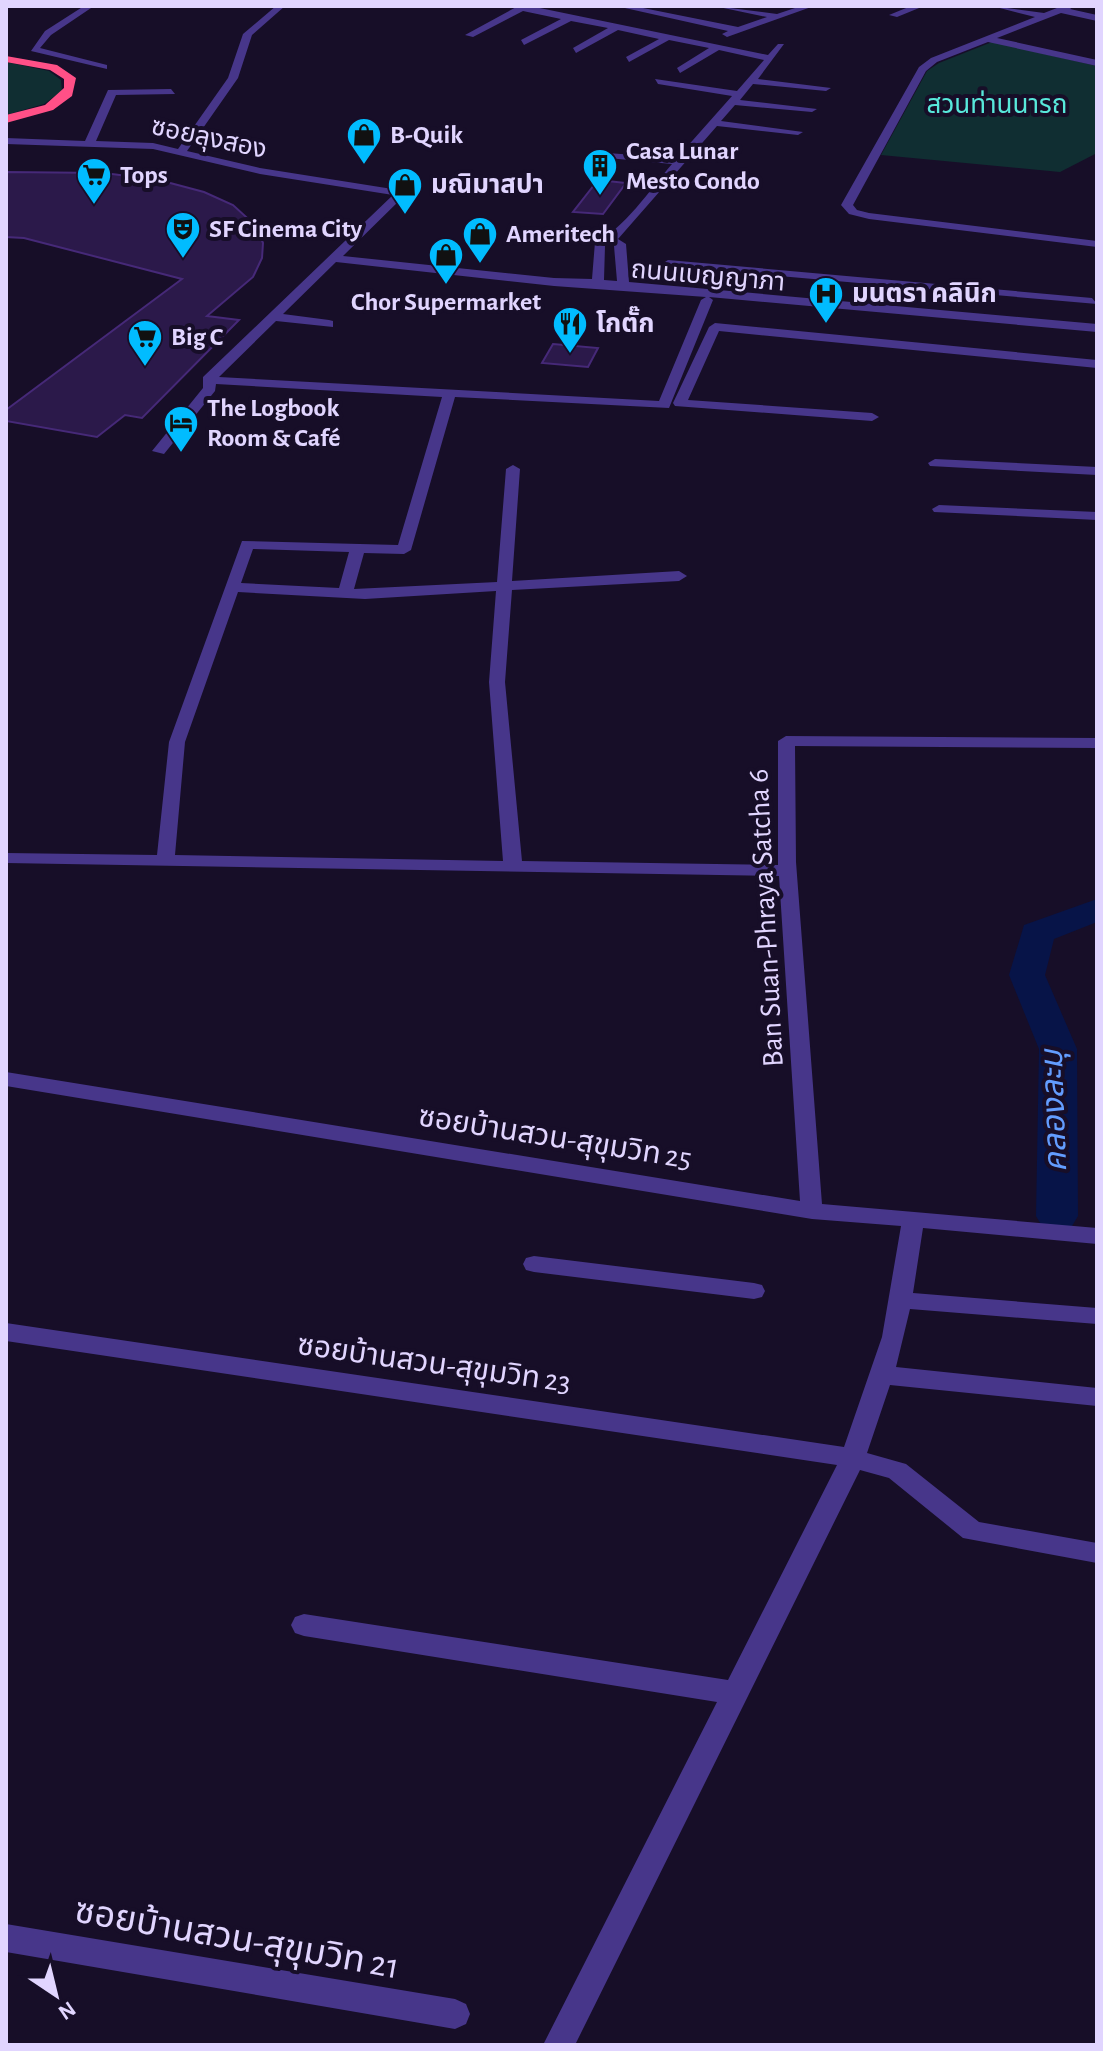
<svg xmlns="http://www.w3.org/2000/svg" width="1103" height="2051" font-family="'Alegreya Sans','Noto Sans Thai',sans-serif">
	<rect width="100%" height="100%" fill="#170e28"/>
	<path fill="#102e32" d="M 992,42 L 1097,66 L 1097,153 L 1060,172 L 881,155 L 927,71 L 939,63 Z
		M 6,62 L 49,71 L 61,80 L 62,91 L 44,104 L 6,115 Z"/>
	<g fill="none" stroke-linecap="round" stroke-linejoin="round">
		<path fill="#071448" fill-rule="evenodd" d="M 1097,899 L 1097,922 L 1054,939 L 1045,975 L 1077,1049 L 1078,1216 L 1072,1226 L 1057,1231 L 1042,1226 L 1036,1216 L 1039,1049 L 1009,975 L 1024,925 Z"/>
	</g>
	<path fill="#2b194a" stroke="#462978" stroke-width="2" d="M 6,172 L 104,173 L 159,180 L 204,192 L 233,205 L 256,226 L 263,243 L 262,258 L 253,277 L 207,316 L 239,320 L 142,418 L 125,415 L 97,437 L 6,421 L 6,410 L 182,279 L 24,238 L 6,237 Z
		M 598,180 L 626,183 L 603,214 L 573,212 Z
		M 553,344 L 598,348 L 588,367 L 542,363 Z"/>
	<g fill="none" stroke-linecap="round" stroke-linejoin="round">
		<path fill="#47368a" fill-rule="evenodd" d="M 84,6 L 94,6 L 51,35 L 40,48 L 107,65 L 107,69 L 31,51 L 45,31 Z
			M 276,6 L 285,6 L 252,35 L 238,78 L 187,151 L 260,168 L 405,191 L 405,195 L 343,256 L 554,278 L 592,279 L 595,242 C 622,232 652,187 672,164 L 597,157 L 592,154 L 593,152 L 677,158 L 732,96 L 658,84 L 655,79 L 737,91 L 764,60 L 719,50 L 680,73 L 677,68 L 709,48 L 669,40 L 629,62 L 626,57 L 659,39 L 618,30 L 576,53 L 573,48 L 608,28 L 571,21 L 524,45 L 521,40 L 561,19 L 523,11 L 473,37 L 465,35 L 518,6 L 530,6 L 768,55 L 778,44 L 784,44 L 758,79 L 831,88 L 826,91 L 753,84 L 740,100 L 817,109 L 812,112 L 735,105 L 721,121 L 803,132 L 798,135 L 717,126 L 618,239 L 626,244 L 629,282 L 1097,324 L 1097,332 L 709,297 L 713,300 L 669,408 L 455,397 L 411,550 L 404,554 L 364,553 L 354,589 L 497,582 L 506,469 L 513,465 L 520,469 L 512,581 L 679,571 L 687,576 L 679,581 L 512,590 L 505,682 L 522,861 L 778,865 L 778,741 L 786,736 L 1097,738 L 1097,748 L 795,746 L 796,862 L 822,1204 L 1097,1228 L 1097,1244 L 923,1228 L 913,1293 L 1097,1308 L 1097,1324 L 910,1309 L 896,1367 L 1097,1388 L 1097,1406 L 890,1385 L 867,1453 L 906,1464 L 979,1522 L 1097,1543 L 1097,1563 L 963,1538 L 889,1478 L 860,1470 L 575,2045 L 543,2045 L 717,1702 L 304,1636 L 295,1633 L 291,1625 L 295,1617 L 304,1614 L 728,1680 L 837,1465 L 6,1341 L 6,1323 L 844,1447 L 882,1337 L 901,1226 L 812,1219 L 6,1086 L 6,1072 L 800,1201 L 779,876 L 6,863 L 6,853 L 157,855 L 169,742 L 242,541 L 398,545 L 442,397 L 216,384 L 215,391 L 164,454 L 152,451 L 203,388 L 203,377 L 393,195 L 260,174 L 153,149 L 6,144 L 6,138 L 85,141 L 108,90 L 171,89 L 175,94 L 116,95 L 96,141 L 153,143 L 178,149 L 228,78 L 243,34 ZM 610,244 L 614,246 L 617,281 L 604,280 L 605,246 ZM 336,262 L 554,286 L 706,297 L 701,300 L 659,401 L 219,377 L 276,321 L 333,327 L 333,321 L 329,320 L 283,314 ZM 253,549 L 349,552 L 339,588 L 241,583 ZM 496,591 L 489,682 L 503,861 L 175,855 L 185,742 L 238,592 L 365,599 Z
			M 616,6 L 633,6 L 738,27 L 767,17 L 714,6 L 777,14 L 801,6 L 814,6 L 727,37 L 722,34 L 728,31 Z
			M 911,6 L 924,6 L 897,17 L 889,15 Z
			M 992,6 L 1044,13 L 1062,6 L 1074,6 L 1070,9 L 1097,15 L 1097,21 L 1061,13 L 997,38 L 1097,60 L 1097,66 L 988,42 L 937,62 L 926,71 L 853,205 L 857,210 L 869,213 L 1097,241 L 1097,247 L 869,219 L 849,214 L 841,205 L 919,67 L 931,58 L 1035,17 Z
			M 668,260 L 1092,298 L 1097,304 L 664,266 L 662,264 Z
			M 715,323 L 1097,360 L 1097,368 L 719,331 L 688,400 L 872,413 L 879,417 L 872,421 L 675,406 L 673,403 L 709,327 Z
			M 935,459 L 1097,467 L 1097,475 L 930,466 L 928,463 Z
			M 939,505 L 1097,512 L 1097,520 L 934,512 L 932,509 Z
			M 534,1256 L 754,1283 L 762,1285 L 765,1291 L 762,1297 L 754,1299 L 534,1272 L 526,1270 L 523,1264 L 526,1258 Z
			M 6,1924 L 455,1999 L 466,2004 L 470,2014 L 466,2024 L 455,2029 L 6,1952 Z"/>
		<path fill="#ff5087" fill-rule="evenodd" d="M 6,56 L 57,65 L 76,78 L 72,96 L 53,110 L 6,123 L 6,115 L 45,105 L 64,88 L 64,79 L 50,70 L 6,62 Z"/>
	</g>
	<defs>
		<symbol id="shop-pin" viewBox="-11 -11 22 30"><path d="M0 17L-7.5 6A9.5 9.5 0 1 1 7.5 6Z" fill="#01bcff" stroke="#170e28"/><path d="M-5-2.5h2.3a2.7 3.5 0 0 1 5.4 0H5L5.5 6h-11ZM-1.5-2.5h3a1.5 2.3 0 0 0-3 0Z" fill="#111"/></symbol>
		<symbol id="building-pin" viewBox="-11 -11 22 30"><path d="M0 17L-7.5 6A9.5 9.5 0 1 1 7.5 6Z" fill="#01bcff" stroke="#170e28"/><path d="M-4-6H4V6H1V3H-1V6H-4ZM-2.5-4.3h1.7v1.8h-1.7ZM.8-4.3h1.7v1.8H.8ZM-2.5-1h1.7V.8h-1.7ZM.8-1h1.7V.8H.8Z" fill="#111"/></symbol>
		<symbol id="supermarket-pin" viewBox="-11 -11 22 30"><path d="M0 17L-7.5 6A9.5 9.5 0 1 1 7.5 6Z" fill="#01bcff" stroke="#170e28"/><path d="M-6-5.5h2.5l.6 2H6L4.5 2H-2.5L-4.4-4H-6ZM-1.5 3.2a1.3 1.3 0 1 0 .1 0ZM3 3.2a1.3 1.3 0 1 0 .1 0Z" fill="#111"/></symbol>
		<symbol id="theatre-pin" viewBox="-11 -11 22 30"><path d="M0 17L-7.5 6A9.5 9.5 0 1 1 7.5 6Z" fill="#01bcff" stroke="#170e28"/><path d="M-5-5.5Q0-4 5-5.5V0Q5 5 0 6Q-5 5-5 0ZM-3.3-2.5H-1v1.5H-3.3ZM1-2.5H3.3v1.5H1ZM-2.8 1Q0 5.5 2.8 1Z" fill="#111"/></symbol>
		<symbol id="hospital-pin" viewBox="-11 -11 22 30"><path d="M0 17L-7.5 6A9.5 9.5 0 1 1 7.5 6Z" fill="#01bcff" stroke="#170e28"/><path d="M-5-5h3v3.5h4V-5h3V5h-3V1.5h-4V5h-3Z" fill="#111"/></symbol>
		<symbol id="restaurant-pin" viewBox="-11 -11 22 30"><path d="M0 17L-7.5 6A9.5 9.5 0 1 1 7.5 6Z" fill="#01bcff" stroke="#170e28"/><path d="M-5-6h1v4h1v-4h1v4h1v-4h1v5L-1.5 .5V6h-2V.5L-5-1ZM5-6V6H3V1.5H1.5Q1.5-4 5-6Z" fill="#111"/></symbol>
		<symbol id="hotel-pin" viewBox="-11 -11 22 30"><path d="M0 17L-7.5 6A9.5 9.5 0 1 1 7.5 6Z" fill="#01bcff" stroke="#170e28"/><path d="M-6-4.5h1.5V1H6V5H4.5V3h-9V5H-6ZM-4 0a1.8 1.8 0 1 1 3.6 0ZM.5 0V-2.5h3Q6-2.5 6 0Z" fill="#111"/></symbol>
	</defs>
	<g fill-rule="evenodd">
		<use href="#shop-pin" x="344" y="115" width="40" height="54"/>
		<use href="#building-pin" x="580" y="146" width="40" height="54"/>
		<use href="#supermarket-pin" x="74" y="155" width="40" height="54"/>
		<use href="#shop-pin" x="385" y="165" width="40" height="54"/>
		<use href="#theatre-pin" x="163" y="209" width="40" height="54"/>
		<use href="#shop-pin" x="460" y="214" width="40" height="54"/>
		<use href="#shop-pin" x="426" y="235" width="40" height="54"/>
		<use href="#hospital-pin" x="806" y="274" width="40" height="54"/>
		<use href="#restaurant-pin" x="550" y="304" width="40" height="54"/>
		<use href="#supermarket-pin" x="125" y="317" width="40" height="54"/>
		<use href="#hotel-pin" x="161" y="403" width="40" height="54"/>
	</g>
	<g text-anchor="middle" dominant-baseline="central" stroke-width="8" stroke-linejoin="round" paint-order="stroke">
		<g font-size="26" fill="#58e8db" stroke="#170e28">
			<text x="997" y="105">สวนท่านนารถ</text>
		</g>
		<g font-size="26" font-weight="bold" fill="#e1d5ff" stroke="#170e28" text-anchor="start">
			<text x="390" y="135">B-Quik</text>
			<text x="626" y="151">Casa Lunar<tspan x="626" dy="30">Mesto Condo</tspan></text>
			<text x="120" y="175">Tops</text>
			<text x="431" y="185">มณิมาสปา</text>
			<text x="209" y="229">SF Cinema City</text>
			<text x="506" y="234">Ameritech</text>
			<text x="852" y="294">มนตรา คลินิก</text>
			<text x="446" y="302" text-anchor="middle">Chor Supermarket</text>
			<text x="596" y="324">โกตั๊ก</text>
			<text x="171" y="337">Big C</text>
			<text x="207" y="408">The Logbook<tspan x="207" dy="30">Room &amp; Café</tspan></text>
		</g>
		<g font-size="26" fill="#e1d5ff" stroke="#170e28">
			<text transform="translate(209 138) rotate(12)">ซอยลุงสอง</text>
			<text transform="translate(708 276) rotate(5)">ถนนเบญญาภา</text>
		</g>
		<g font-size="30" fill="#e1d5ff" stroke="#170e28">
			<text transform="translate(766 918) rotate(-93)">Ban Suan-Phraya Satcha 6</text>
			<text transform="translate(555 1138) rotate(9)">ซอยบ้านสวน-สุขุมวิท 25</text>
			<text transform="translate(434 1364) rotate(8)">ซอยบ้านสวน-สุขุมวิท 23</text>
		</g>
		<g font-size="32" font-style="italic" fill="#639dff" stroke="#170e28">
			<text transform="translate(1054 1111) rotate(-92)">คลองละมุ</text>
		</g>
		<g font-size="36" fill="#e1d5ff" stroke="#170e28">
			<text transform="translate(237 1939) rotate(10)">ซอยบ้านสวน-สุขุมวิท 21</text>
		</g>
	</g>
	<rect width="1103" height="2051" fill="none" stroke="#e1d5ff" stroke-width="16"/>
	<g transform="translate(56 1995) rotate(145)" stroke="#170e28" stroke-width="6" paint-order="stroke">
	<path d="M0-6L14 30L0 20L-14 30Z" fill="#e1d5ff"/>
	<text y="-12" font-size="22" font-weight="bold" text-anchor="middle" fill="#e1d5ff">N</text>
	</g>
</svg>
